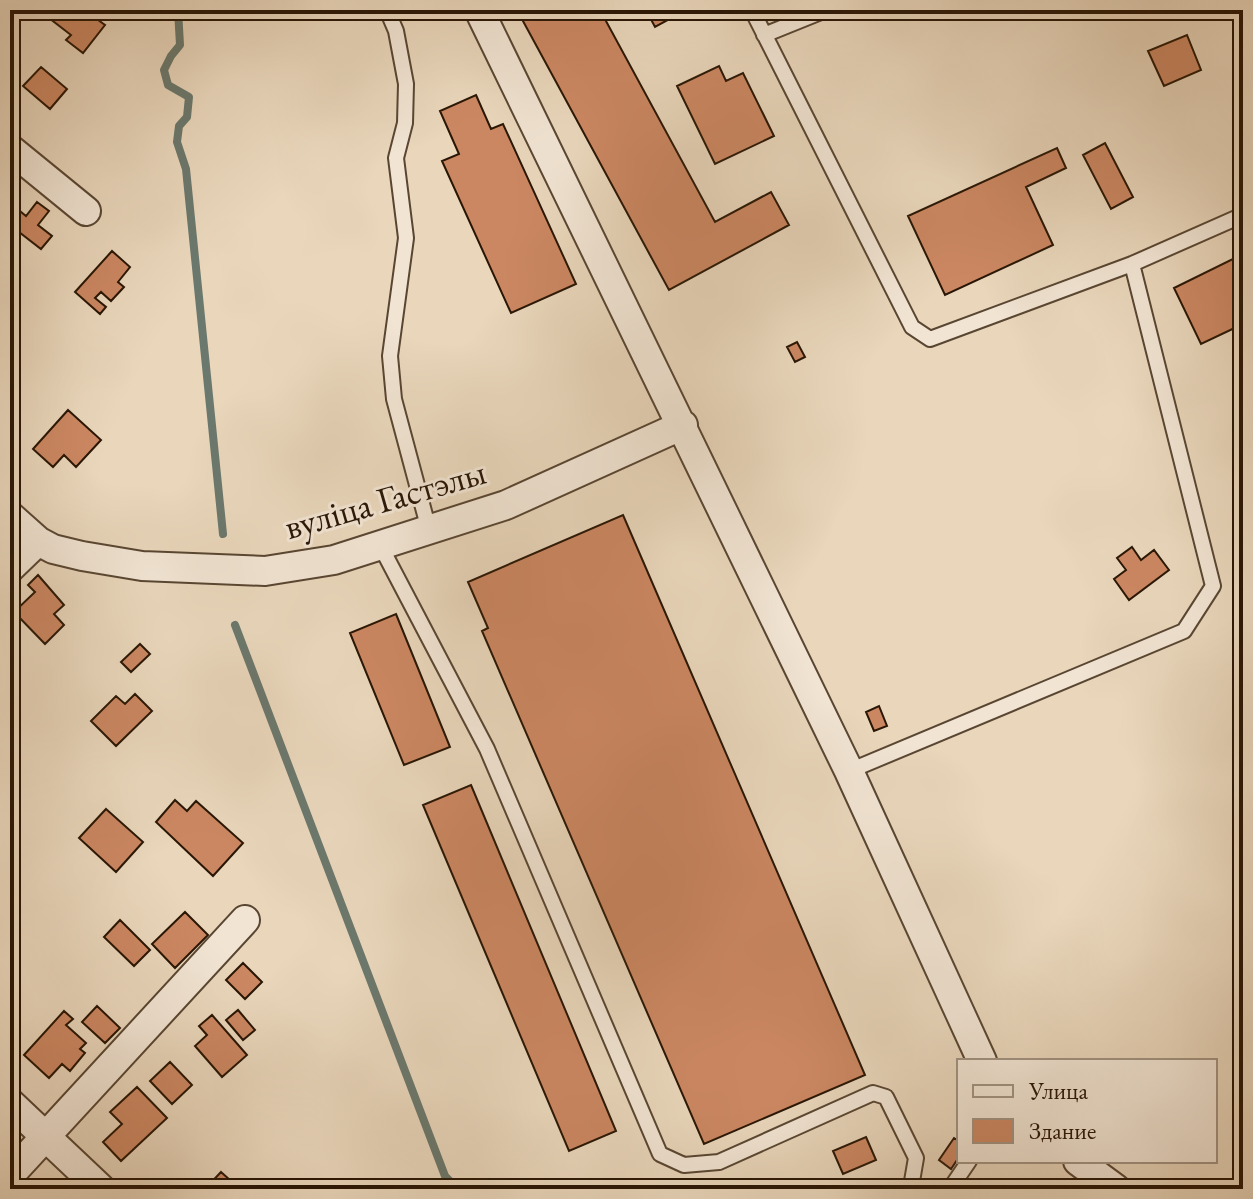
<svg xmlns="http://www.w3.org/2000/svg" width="1253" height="1199" font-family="'EB Garamond',serif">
	<rect width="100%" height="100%" fill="#e9d6bb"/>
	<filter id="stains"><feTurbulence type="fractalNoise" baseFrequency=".0025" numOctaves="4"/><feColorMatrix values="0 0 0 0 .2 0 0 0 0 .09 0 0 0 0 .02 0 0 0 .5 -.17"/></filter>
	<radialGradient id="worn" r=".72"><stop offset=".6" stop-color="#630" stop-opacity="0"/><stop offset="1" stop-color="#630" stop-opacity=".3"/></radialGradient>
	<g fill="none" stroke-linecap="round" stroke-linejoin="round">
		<path stroke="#6b786d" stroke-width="8" d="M 178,10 L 180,45 L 171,56 L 164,70 L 168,85 L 189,97 L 187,117 L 179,126 L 177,142 L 186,169 L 223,534
			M 235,625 L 445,1176 L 458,1189"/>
	</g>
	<path fill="#cb8762" stroke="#291605" stroke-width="2" d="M 55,10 L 99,10 L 94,17 L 105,25 L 83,53 L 66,40 L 71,35 L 49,18 Z
		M 517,10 L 600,10 L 715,222 L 771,192 L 789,225 L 669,290 Z
		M 646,10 L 686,10 L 655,27 Z
		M 687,10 L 705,10 L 691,17 Z
		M 1187,35 L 1201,70 L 1164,86 L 1148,51 Z
		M 719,66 L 726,81 L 743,73 L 774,136 L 715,164 L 677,86 Z
		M 41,67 L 67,89 L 50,109 L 23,86 Z
		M 476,95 L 491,129 L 503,124 L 576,284 L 511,313 L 442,161 L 459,154 L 440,111 Z
		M 1105,143 L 1133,197 L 1111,209 L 1083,155 Z
		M 1057,148 L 1066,168 L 1026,187 L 1053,245 L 945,295 L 908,216 Z
		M 37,202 L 49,211 L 38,225 L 52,236 L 41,249 L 10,225 L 10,214 L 15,207 L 26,216 Z
		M 112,251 L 130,267 L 118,282 L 124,287 L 111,301 L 101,292 L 95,298 L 106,307 L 100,314 L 75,292 Z
		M 1243,254 L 1243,324 L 1201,344 L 1174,288 Z
		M 797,342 L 805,357 L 795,362 L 787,347 Z
		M 68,410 L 101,440 L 76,467 L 64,455 L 53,467 L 33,449 Z
		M 623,515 L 865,1075 L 704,1144 L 482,631 L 488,628 L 468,582 Z
		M 1132,547 L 1141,560 L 1154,550 L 1169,570 L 1129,600 L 1114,579 L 1126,570 L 1117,558 Z
		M 38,575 L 64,605 L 54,614 L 64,625 L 45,644 L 14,612 L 35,592 L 28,585 Z
		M 396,614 L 450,747 L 404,765 L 350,633 Z
		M 140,644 L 150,654 L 131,672 L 121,662 Z
		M 135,694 L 152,711 L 116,746 L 91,721 L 116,696 L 125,704 Z
		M 879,706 L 887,726 L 874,731 L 866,712 Z
		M 471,785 L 616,1131 L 569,1151 L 423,805 Z
		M 175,800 L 187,811 L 196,801 L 243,843 L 213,876 L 156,822 Z
		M 106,809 L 143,842 L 116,872 L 79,838 Z
		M 185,912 L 208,935 L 175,968 L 152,944 Z
		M 120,920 L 150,950 L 134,966 L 104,937 Z
		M 243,963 L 262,982 L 245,999 L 226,980 Z
		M 97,1006 L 120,1028 L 105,1043 L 82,1022 Z
		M 238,1010 L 255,1030 L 243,1040 L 226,1020 Z
		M 64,1011 L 73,1019 L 66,1025 L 86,1043 L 80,1049 L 85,1053 L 70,1071 L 62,1064 L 49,1078 L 24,1055 Z
		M 212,1015 L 247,1055 L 222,1077 L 195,1046 L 207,1035 L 199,1026 Z
		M 170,1062 L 192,1085 L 172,1104 L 150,1081 Z
		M 137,1087 L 167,1118 L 121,1161 L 103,1142 L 122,1124 L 110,1112 Z
		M 866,1137 L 876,1160 L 843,1174 L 833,1151 Z
		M 954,1138 L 959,1141 L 959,1157 L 951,1169 L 939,1160 Z
		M 221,1172 L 240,1189 L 205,1189 Z"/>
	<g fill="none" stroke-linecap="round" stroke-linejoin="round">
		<defs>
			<path id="service" d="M 387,10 L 396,31 L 406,84 L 405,123 L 396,158 L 406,238 L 390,356 L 394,399 L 429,530
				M 752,10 L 912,327 L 930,339 L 1132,264 L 1243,215
				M 764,35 L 826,10
				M 380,545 L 487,749 L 660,1154 L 684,1165 L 719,1162 L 873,1093 L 886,1097 L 916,1158 L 911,1187
				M 849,771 L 1184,631 L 1213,586 L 1132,264
				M 950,1189 L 969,1161"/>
			<path id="minor" d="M 479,10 L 849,771 L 982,1061
				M 10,149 L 86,211
				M 10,516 L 38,541 L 53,549 L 82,556 L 142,566 L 265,571 L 334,560 L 506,505 L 683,425
				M 10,568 L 38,541
				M 10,1103 L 101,1189
				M 1078,1161 L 1116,1189
				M 10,1175 L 245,920"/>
		</defs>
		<use href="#service" stroke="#594632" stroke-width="18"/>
		<use href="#minor" stroke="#594632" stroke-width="32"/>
		<use href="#service" stroke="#f1e4d3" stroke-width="14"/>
		<use href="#minor" stroke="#f1e4d3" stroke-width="28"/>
	</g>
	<g text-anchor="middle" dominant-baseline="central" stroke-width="6" stroke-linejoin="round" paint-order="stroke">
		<g font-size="36" fill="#291605" stroke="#f1e4d3">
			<text transform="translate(385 499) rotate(-16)">вуліца Гастэлы</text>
		</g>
	</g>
	<rect width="1253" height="1199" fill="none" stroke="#e9d6bb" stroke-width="40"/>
	<rect x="12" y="12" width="1229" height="1175" fill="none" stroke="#291605" stroke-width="4"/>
	<rect x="20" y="20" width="1213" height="1159" fill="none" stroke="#291605" stroke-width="2"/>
	<rect x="957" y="1059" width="260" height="104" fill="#f1e4d3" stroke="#a19281" stroke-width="2"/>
	<rect x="973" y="1085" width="40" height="12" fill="#f1e4d3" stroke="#a19281" stroke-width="2"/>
	<text x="1029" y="1099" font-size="24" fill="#291605">Улица</text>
	<rect x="973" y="1119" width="40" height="24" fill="#cb8762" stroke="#a19281" stroke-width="2"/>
	<text x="1029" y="1139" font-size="24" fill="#291605">Здание</text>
	<rect width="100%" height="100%" filter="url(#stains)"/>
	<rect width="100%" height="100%" fill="url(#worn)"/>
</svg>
